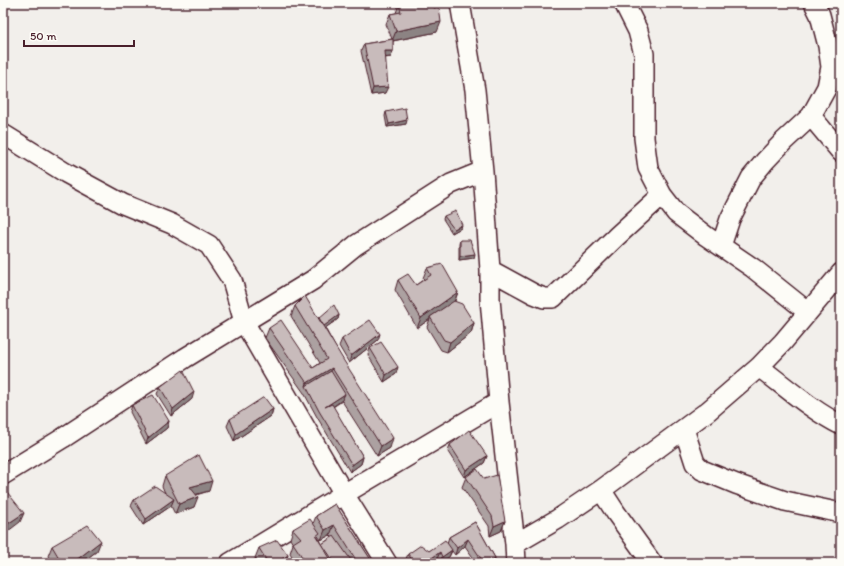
<svg xmlns="http://www.w3.org/2000/svg" width="844" height="566" font-family="Itim,sans-serif">
	<rect width="100%" height="100%" fill="#f2efeb"/>
	<filter id="ink" filterUnits="userSpaceOnUse"><feTurbulence type="fractalNoise" baseFrequency=".025" numOctaves="2"/><feDisplacementMap in="SourceGraphic" scale="8" xChannelSelector="R" yChannelSelector="G"/><feConvolveMatrix kernelMatrix="1 2 1 2 8 2 1 2 1" color-interpolation-filters="sRGB"/></filter>
	<g filter="url(#ink)">
		<g fill="none" stroke-linecap="round" stroke-linejoin="round">
			<defs>
				<path id="minor" d="M 460,3 L 475,90 L 483,171 L 490,270 L 490,299 L 499,402 L 515,544 L 516,563
					M 624,3 L 638,31 L 644,54 L 644,138 L 648,168 L 662,195 L 676,213 L 706,236 L 753,268 L 808,312
					M 811,116 L 841,152
					M 3,134 L 66,173 L 123,204 L 172,224 L 209,245 L 232,280 L 244,322 L 344,494 L 387,563
					M 721,246 L 730,219 L 751,178 L 765,161 L 784,141 L 811,116 L 827,87 L 831,67 L 828,46 L 820,15 L 814,3
					M 490,270 L 534,294 L 544,298 L 553,298 L 617,236 L 662,195
					M 759,367 C 786,387 811,410 841,425
					M 684,429 L 695,463 L 702,470 L 736,484 L 785,501 L 841,513
					M 3,475 L 63,438 L 185,358 L 313,280 L 356,245 L 451,184 L 483,171
					M 601,490 L 616,513 L 652,563
					M 515,544 L 558,519 L 601,490 L 708,411 L 759,367 L 783,342 L 841,273
					M 230,563 L 344,494 L 499,402"/>
			</defs>
			<use href="#minor" stroke="#4a1f2b" stroke-width="22"/>
			<use href="#minor" stroke="#fdfcf7" stroke-width="19"/>
		</g>
		<path fill="#aca1a1" stroke="#4a1f2b" fill-rule="evenodd" d="M 399,4 L 437,32 L 393,41 L 393,51 L 391,57 L 385,58 L 385,93 L 371,95 L 361,51 L 364,44 L 392,39 L 386,24 L 390,14 L 396,13 Z
			M 386,112 L 406,124 L 387,127 L 385,116 Z
			M 444,216 L 461,228 L 452,233 L 443,219 Z
			M 460,240 L 474,258 L 459,260 L 459,244 Z
			M 427,268 L 458,292 L 455,301 L 474,323 L 471,333 L 447,352 L 441,350 L 427,327 L 430,319 L 417,328 L 395,290 L 398,280 L 416,285 L 424,279 L 423,278 Z
			M 295,306 L 319,318 L 339,315 L 338,319 L 325,328 L 390,448 L 377,456 L 342,401 L 333,407 L 363,457 L 361,464 L 350,472 L 317,417 L 304,393 L 265,338 L 269,328 L 313,368 L 320,363 L 291,316 Z
			M 342,339 L 378,340 L 349,363 L 339,346 Z
			M 370,348 L 396,374 L 384,382 L 368,355 Z
			M 160,387 L 192,399 L 171,416 L 157,394 Z
			M 132,405 L 169,421 L 167,428 L 146,444 L 130,412 Z
			M 273,409 L 271,416 L 234,441 L 227,426 L 230,419 Z
			M 450,445 L 487,456 L 484,463 L 464,477 L 448,452 Z
			M 165,476 L 209,491 L 196,495 L 194,507 L 175,514 L 171,506 L 143,525 L 131,506 L 134,500 L 165,493 L 162,486 Z
			M 466,477 L 505,521 L 501,531 L 490,536 L 489,526 L 462,487 Z
			M 335,504 L 373,563 L 296,563 L 290,553 L 293,544 L 290,539 L 293,529 L 313,524 L 316,516 ZM 330,535 L 332,537 L 322,544 L 322,545 L 318,538 L 318,536 L 321,540 Z
			M 475,522 L 495,558 L 494,563 L 477,563 L 465,546 L 455,555 L 452,551 L 449,557 L 441,563 L 440,563 L 437,559 L 432,563 L 407,563 L 405,561 L 408,554 L 429,551 L 447,543 L 449,537 Z
			M 52,546 L 97,551 L 81,563 L 52,563 L 48,556 Z
			M 259,548 L 288,555 L 285,563 L 258,563 L 255,558 Z"/>
		<path fill="#8c8383" stroke="#4a1f2b" d="M 441,22 L 437,32 L 392,41 L 396,31 Z
			M 385,51 L 393,51 L 391,57 L 382,58 Z
			M 388,87 L 385,93 L 371,95 L 373,88 Z
			M 407,120 L 406,124 L 387,127 L 389,124 Z
			M 462,225 L 461,228 L 452,233 L 454,229 Z
			M 475,254 L 474,258 L 459,260 L 460,256 Z
			M 458,292 L 454,302 L 430,317 L 430,319 L 417,328 L 421,318 Z
			M 339,315 L 338,319 L 321,331 L 322,327 Z
			M 474,323 L 471,333 L 447,352 L 450,342 Z
			M 380,334 L 378,340 L 349,363 L 351,356 Z
			M 398,367 L 396,374 L 384,382 L 386,375 Z
			M 332,368 L 329,378 L 306,386 L 307,383 Z
			M 194,392 L 192,399 L 171,416 L 173,409 Z
			M 345,394 L 342,400 L 323,414 L 325,407 Z
			M 273,409 L 271,416 L 234,441 L 236,434 Z
			M 169,421 L 167,428 L 146,444 L 148,438 Z
			M 393,438 L 390,448 L 377,456 L 381,446 Z
			M 487,456 L 484,463 L 464,477 L 466,470 Z
			M 363,457 L 361,464 L 350,472 L 352,465 Z
			M 212,481 L 209,491 L 186,497 L 190,487 Z
			M 198,497 L 194,507 L 175,514 L 179,504 Z
			M 174,499 L 171,506 L 143,525 L 146,519 Z
			M 24,513 L 20,522 L 3,535 L 3,527 Z
			M 505,521 L 501,531 L 490,536 L 494,526 Z
			M 334,525 L 330,535 L 321,540 L 325,530 Z
			M 468,539 L 465,546 L 455,555 L 457,548 Z
			M 101,541 L 97,551 L 81,563 L 74,563 L 75,561 Z
			M 452,550 L 449,557 L 440,563 L 442,557 Z
			M 440,552 L 437,559 L 432,563 L 425,563 Z
			M 288,555 L 285,563 L 281,563 L 282,559 Z
			M 495,558 L 494,563 L 488,563 Z
			M 417,559 L 415,563 L 412,563 L 413,561 Z"/>
		<path fill="#c8bbbb" stroke="#4a1f2b" d="M 406,3 L 433,3 L 434,8 L 439,7 L 441,22 L 396,31 L 390,14 L 401,12 L 399,4 Z
			M 393,39 L 393,51 L 385,51 L 388,87 L 373,88 L 364,44 Z
			M 405,108 L 407,120 L 389,124 L 386,112 Z
			M 456,211 L 462,225 L 454,229 L 444,216 Z
			M 460,240 L 470,240 L 475,254 L 460,256 Z
			M 442,264 L 458,292 L 421,318 L 398,280 L 408,274 L 416,285 L 431,275 L 427,268 Z
			M 305,296 L 344,361 L 393,438 L 381,446 L 332,368 L 307,383 L 269,328 L 281,320 L 313,368 L 327,359 L 295,306 Z
			M 454,301 L 462,304 L 474,323 L 450,342 L 444,340 L 430,317 Z
			M 334,305 L 339,315 L 324,326 L 319,318 Z
			M 370,320 L 380,334 L 351,356 L 342,339 Z
			M 381,342 L 398,367 L 386,375 L 370,348 Z
			M 183,370 L 194,392 L 173,409 L 160,387 Z
			M 331,371 L 345,394 L 325,407 L 332,404 L 363,457 L 352,465 L 319,411 L 306,386 Z
			M 153,395 L 169,421 L 148,438 L 132,405 Z
			M 264,397 L 273,409 L 236,434 L 230,419 Z
			M 469,430 L 487,456 L 466,470 L 450,445 Z
			M 199,455 L 212,481 L 190,487 L 198,497 L 179,504 L 165,476 Z
			M 477,469 L 484,479 L 497,475 L 505,521 L 494,526 L 492,516 L 466,477 Z
			M 155,486 L 174,499 L 146,519 L 134,500 Z
			M 3,487 L 24,513 L 3,527 Z
			M 335,504 L 373,563 L 358,563 L 334,525 L 325,530 L 316,516 Z
			M 310,519 L 320,533 L 316,536 L 333,563 L 306,563 L 293,543 L 301,538 L 293,529 Z
			M 475,522 L 495,558 L 488,563 L 484,563 L 468,539 L 457,548 L 449,537 Z
			M 88,525 L 101,541 L 75,561 L 77,563 L 62,563 L 52,546 Z
			M 334,536 L 353,563 L 335,563 L 322,544 Z
			M 277,540 L 288,555 L 282,559 L 284,563 L 268,563 L 259,548 Z
			M 445,540 L 452,550 L 442,557 L 440,552 L 425,563 L 418,563 L 417,559 L 413,561 L 408,554 L 421,545 L 429,551 Z"/>
	</g>
	<rect width="844" height="566" fill="none" stroke="#fdfcf7" stroke-width="16"/>
	<rect x="8" y="8" width="828" height="550" fill="none" stroke="#4a1f2b" stroke-width="1.5" filter="url(#ink)"/>
	<path d="M24 40v6h110v-6" fill="none" stroke="#4a1f2b" stroke-width="2"/>
	<text x="30" y="40" font-size="12" fill="#4a1f2b" stroke="#fdfcf7" stroke-width="3" paint-order="stroke">50 m</text>
</svg>
